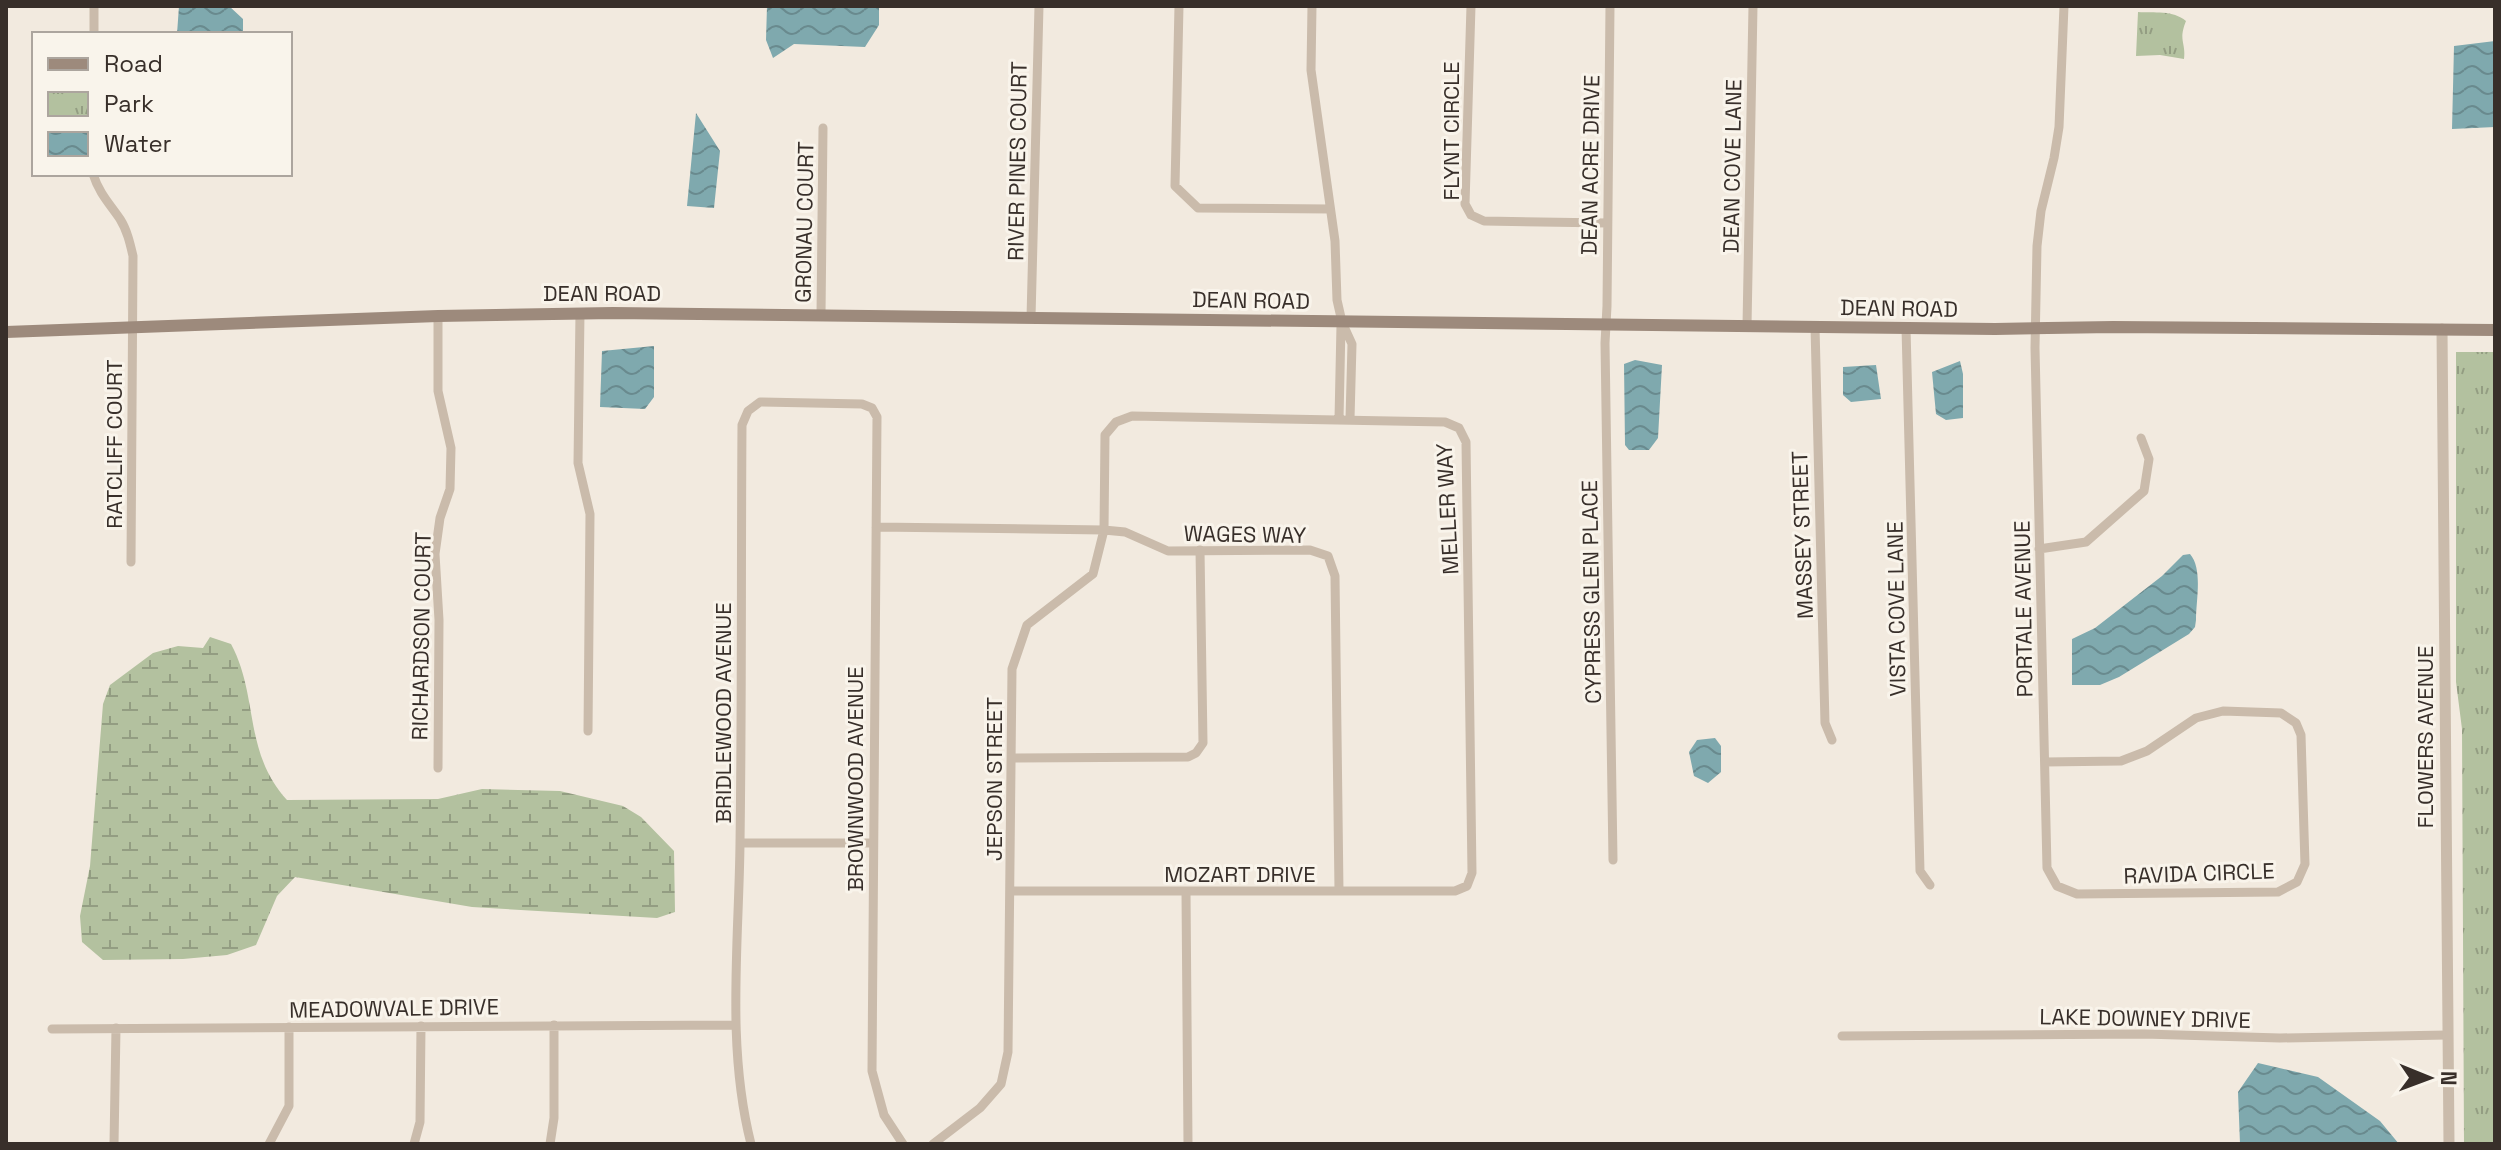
<svg xmlns="http://www.w3.org/2000/svg" width="2501" height="1150" font-family="'Space Grotesk',sans-serif">
	<defs>
		<pattern id="wetland-marsh" width="20" height="14" patternUnits="userSpaceOnUse" patternTransform="scale(2)"><rect width="20" height="14" fill="#b3c19f"/><path d="M1 5h8M5 5V1M11 12h8M15 12V8" fill="none" stroke="#939d82"/></pattern>
		<pattern id="park-tufts" width="24" height="20" patternUnits="userSpaceOnUse" patternTransform="scale(2)"><rect width="24" height="20" fill="#b3c19f"/><path d="M3 7l-1-3M5 7V3M7 7l1-3M15 17l-1-3M17 17v-4M19 17l1-3" fill="none" stroke="#939d82"/></pattern>
		<pattern id="water-waves" width="16" height="10" patternUnits="userSpaceOnUse" patternTransform="scale(2)"><rect width="16" height="10" fill="#7fa9ae"/><path d="M0 5q4-4 8 0t8 0" fill="none" stroke="#698a8e"/></pattern>
	</defs>
	<rect width="100%" height="100%" fill="#f2eadf"/>
	<path fill="url(#wetland-marsh)" d="M 210,637 L 231,644 C 259,696 243,752 287,800 L 438,799 L 482,789 L 560,791 L 623,806 L 641,817 L 674,851 L 675,912 L 657,918 L 472,907 L 295,877 L 277,896 L 256,945 L 227,955 L 183,959 L 103,960 L 82,942 L 80,916 L 90,866 L 103,704 L 110,685 L 153,653 L 178,646 L 203,648 Z"/>
	<path fill="url(#park-tufts)" d="M 2138,12 C 2154,13 2173,10 2186,21 C 2178,41 2186,42 2184,59 L 2160,55 L 2136,56 Z
		M 2456,352 L 2495,352 L 2495,1144 L 2464,1144 L 2462,729 L 2456,682 Z"/>
	<path fill="url(#water-waves)" d="M 179,6 L 229,6 L 243,19 L 243,34 L 177,34 Z
		M 767,6 L 879,6 L 879,25 L 865,47 L 794,44 L 773,58 L 766,40 Z
		M 2495,41 L 2495,127 L 2452,129 L 2454,46 Z
		M 696,113 L 720,151 L 714,208 L 687,206 Z
		M 654,346 L 654,397 L 645,409 L 600,407 L 602,351 Z
		M 1635,360 L 1662,365 L 1658,438 L 1649,450 L 1629,450 L 1625,445 L 1624,364 Z
		M 1960,361 L 1963,374 L 1963,418 L 1946,420 L 1936,414 L 1932,372 Z
		M 1876,365 L 1881,399 L 1851,402 L 1843,395 L 1843,367 Z
		M 2190,554 C 2203,569 2196,600 2196,620 L 2195,627 L 2189,634 L 2119,677 L 2100,685 L 2072,685 L 2072,639 L 2095,628 L 2162,576 L 2183,555 Z
		M 1715,738 L 1721,746 L 1721,772 L 1708,783 L 1694,776 L 1689,752 L 1697,740 Z
		M 2258,1063 L 2318,1077 L 2380,1121 L 2399,1144 L 2240,1144 L 2238,1092 Z"/>
	<g fill="none" stroke-linecap="round" stroke-linejoin="round">
		<path stroke="#cabbab" stroke-width="9" d="M 1179,6 L 1175,186 L 1198,208 L 1330,209
			M 1312,6 L 1311,70 L 1335,241 L 1337,300 L 1342,322 L 1352,344 L 1350,419
			M 1471,6 L 1465,204 L 1471,215 L 1484,221 L 1607,223
			M 1610,6 L 1607,306 L 1605,343 L 1613,860
			M 94,34 L 94,6
			M 93,174 C 99,193 109,203 120,219 C 127,230 130,243 133,256 L 131,562
			M 580,313 L 578,463 L 590,514 L 588,731
			M 821,315 L 823,128
			M 1031,318 L 1039,6
			M 1747,326 L 1753,6
			M 1815,327 L 1825,723 L 1832,740
			M 1906,328 L 1920,871 L 1930,885
			M 1339,419 L 1341,325
			M 876,527 L 1104,530 L 1125,532 L 1168,551 L 1310,550 L 1328,556 L 1335,576 L 1339,891
			M 2039,549 L 2086,542 L 2144,491 L 2149,459 L 2141,438
			M 1012,758 L 1188,757 L 1196,753 L 1203,743 L 1200,550
			M 2045,762 L 2121,761 L 2147,751 L 2196,718 L 2223,711 L 2281,713 L 2296,723 L 2301,735 L 2305,864 L 2297,882 L 2278,892 L 2077,894 L 2057,886 L 2047,868 L 2035,348 L 2037,246 L 2041,211 L 2054,158 L 2059,127 L 2064,6
			M 438,768 L 439,620 L 435,554 L 440,518 L 450,489 L 451,448 L 438,391 L 438,316
			M 740,843 L 873,843
			M 1186,892 L 1188,1144
			M 52,1029 L 736,1025
			M 1842,1036 L 2144,1034 L 2280,1038 L 2447,1035
			M 114,1144 L 116,1028
			M 269,1144 L 289,1106 L 289,1027
			M 414,1144 L 420,1122 L 421,1026
			M 550,1144 L 554,1118 L 554,1025
			M 751,1144 C 726,1046 739,942 740,843 C 742,704 741,564 742,425 L 748,411 L 760,402 L 862,404 L 872,408 L 877,417 L 872,1071 L 884,1115 L 903,1144
			M 933,1144 L 980,1108 L 1001,1084 L 1008,1052 L 1012,669 L 1027,625 L 1093,574 L 1104,530 L 1105,435 L 1116,422 L 1132,416 L 1445,422 L 1459,428 L 1466,442 L 1472,873 L 1467,886 L 1455,891 L 1011,891"/>
		<path stroke="#cabbab" stroke-width="11" d="M 2442,329 L 2449,1144"/>
		<path stroke="#9d8a7c" stroke-width="12" d="M 6,332 L 438,316 L 613,313 L 1995,329 L 2113,327 L 2495,330"/>
	</g>
	<g text-anchor="middle" dominant-baseline="central" stroke-width="6" stroke-linejoin="round" paint-order="stroke">
		<g font-size="22" fill="#382f2a" stroke="#f9f4eb">
			<text transform="translate(1451 131) rotate(-90)">FLYNT CIRCLE</text>
			<text transform="translate(1017 161) rotate(-89)">RIVER PINES COURT</text>
			<text transform="translate(1590 165) rotate(-89)">DEAN ACRE DRIVE</text>
			<text transform="translate(1732 166) rotate(-89)">DEAN COVE LANE</text>
			<text transform="translate(804 222) rotate(-89)">GRONAU COURT</text>
			<text x="602" y="293">DEAN ROAD</text>
			<text transform="translate(1251 300) rotate(1)">DEAN ROAD</text>
			<text transform="translate(1899 308) rotate(1)">DEAN ROAD</text>
			<text transform="translate(114 444) rotate(-90)">RATCLIFF COURT</text>
			<text transform="translate(1447 509) rotate(-93)">MELLER WAY</text>
			<text transform="translate(1245 534) rotate(1)">WAGES WAY</text>
			<text transform="translate(1802 535) rotate(-92)">MASSEY STREET</text>
			<text transform="translate(1591 592) rotate(-91)">CYPRESS GLEN PLACE</text>
			<text transform="translate(1896 609) rotate(-91)">VISTA COVE LANE</text>
			<text transform="translate(2023 609) rotate(-91)">PORTALE AVENUE</text>
			<text transform="translate(421 636) rotate(-89)">RICHARDSON COURT</text>
			<text transform="translate(723 713) rotate(-90)">BRIDLEWOOD AVENUE</text>
			<text transform="translate(2425 737) rotate(-90)">FLOWERS AVENUE</text>
			<text transform="translate(855 779) rotate(-90)">BROWNWOOD AVENUE</text>
			<text transform="translate(994 779) rotate(-90)">JEPSON STREET</text>
			<text transform="translate(2199 873) rotate(-2)">RAVIDA CIRCLE</text>
			<text x="1240" y="874">MOZART DRIVE</text>
			<text transform="translate(394 1008) rotate(-1)">MEADOWVALE DRIVE</text>
			<text transform="translate(2145 1018) rotate(1)">LAKE DOWNEY DRIVE</text>
		</g>
	</g>
	<rect width="2501" height="1150" fill="none" stroke="#382f2a" stroke-width="16"/>
	<rect x="32" y="32" width="260" height="144" fill="#f9f4eb" stroke="#aca59e" stroke-width="2"/>
	<rect x="48" y="58" width="40" height="12" fill="#9d8a7c" stroke="#aca59e" stroke-width="2"/>
	<text x="104" y="72" font-size="24" fill="#382f2a">Road</text>
	<rect x="48" y="92" width="40" height="24" fill="url(#park-tufts)" stroke="#aca59e" stroke-width="2"/>
	<text x="104" y="112" font-size="24" fill="#382f2a">Park</text>
	<rect x="48" y="132" width="40" height="24" fill="url(#water-waves)" stroke="#aca59e" stroke-width="2"/>
	<text x="104" y="152" font-size="24" fill="#382f2a">Water</text>
	<g transform="translate(2429 1078) rotate(91)" stroke="#f9f4eb" stroke-width="6" paint-order="stroke">
	<path d="M0-6L14 30L0 20L-14 30Z" fill="#382f2a"/>
	<text y="-12" font-size="22" font-weight="bold" text-anchor="middle" fill="#382f2a">N</text>
	</g>
</svg>
